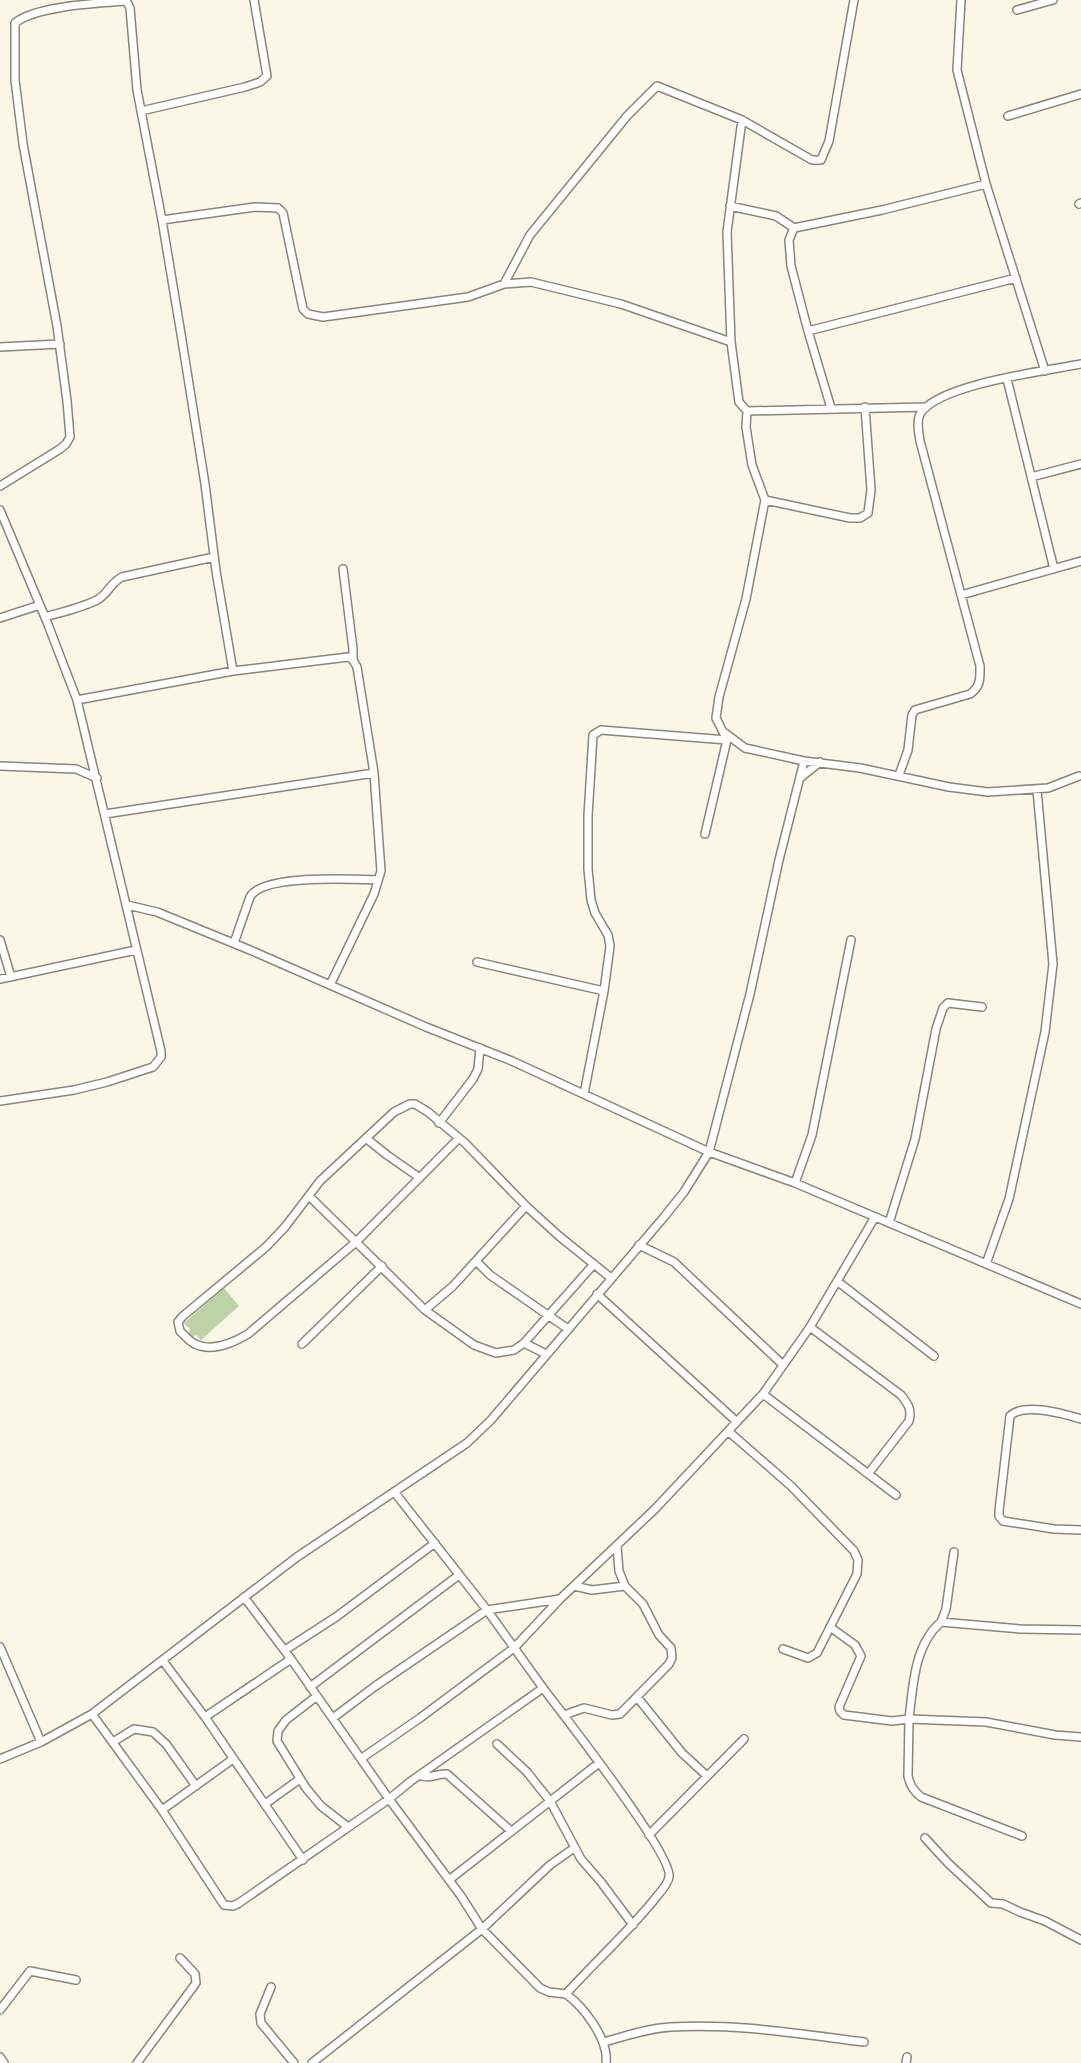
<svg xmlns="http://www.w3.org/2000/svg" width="1081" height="2063" font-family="'IBM Plex Sans',sans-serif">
	<rect width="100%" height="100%" fill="#fbf7e7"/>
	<path fill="#bdd2a6" d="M 224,1288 L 239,1306 L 201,1340 L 196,1335 L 192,1338 L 188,1335 L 190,1329 L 184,1323 Z"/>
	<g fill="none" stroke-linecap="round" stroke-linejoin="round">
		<defs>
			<path id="minor" d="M 126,0 L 130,8 L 137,90 L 162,220 L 181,334 L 205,484 L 216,571 L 233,671
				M 961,0 L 957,70 L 986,184 L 1045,371
				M 1017,10 L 1053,0
				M 141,111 L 245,87 L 260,82 L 267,76 L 254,0
				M 1008,116 L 1081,94
				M 1079,204 L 1081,203
				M 730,206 L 776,216 L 794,228
				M 162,220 L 255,207 L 278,208 L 283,213 L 303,309 L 308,314 L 323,317 L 468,297 L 504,284 L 531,282 L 621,304 L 731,342 L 739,402 L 747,411 L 926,407
				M 504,284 L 530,235 L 627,116 L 657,86 L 742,120 L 812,160 L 821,160 L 829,141 L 854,0
				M 808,331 L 1016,278
				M 731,342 L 727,232 L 742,120
				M 0,347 L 60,344
				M 1007,379 L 1054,569
				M 831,408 L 808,331 L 791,266 L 789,240 L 794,228 L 882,210 L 986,184
				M 1031,477 L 1081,464
				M 0,486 L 60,449 L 66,444 L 70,437 L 67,401 L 57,326 L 23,144 L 15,80 L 15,23 C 35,6 99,3 126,1
				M 765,500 L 850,518 L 860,518 L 868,513 L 871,490 L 865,407
				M 0,510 L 47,622 L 77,700 L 161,1051 L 161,1057 L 153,1067 L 107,1082 L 74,1090 L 0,1101
				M 961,595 L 1081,561
				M 45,617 C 62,612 81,608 97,600 C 108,594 111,582 122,577 L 214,557
				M 0,618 L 40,605
				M 77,700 L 233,671 L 348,657 L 353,660
				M 725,733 L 745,748 L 804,761 L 860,768 L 949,787 L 988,792 L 1048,788 L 1079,776
				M 0,766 L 76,769 L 97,778
				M 899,775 L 908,750 L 912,715 L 915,710 L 970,694 C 981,686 980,679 980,666 L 920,441 C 919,433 916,423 920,414 C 938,384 1046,371 1081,364
				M 800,778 L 820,762
				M 105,814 L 374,773
				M 705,834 L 727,740 L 716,718 L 719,697 L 746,599 L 765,500 L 752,465 L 746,427 L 747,411
				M 127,905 L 157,912 L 250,950 L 426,1027 L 512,1061 L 709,1152 L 795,1183 L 1081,1304
				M 0,940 L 11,977
				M 234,943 L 250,897 C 262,874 353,879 378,880
				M 477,962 L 604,991
				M 0,979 L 136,950
				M 330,985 L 374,894 L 381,871 L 374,773 L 357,667 L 353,660 L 353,649 L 343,569
				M 584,1094 L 604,991 L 610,946 L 608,935 L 595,913 L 591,900 L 588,869 L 588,816 L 593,735 L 601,730 L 727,740
				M 439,1123 L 473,1079 L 478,1069 L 480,1048
				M 367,1139 L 387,1155 L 420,1178
				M 795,1183 L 812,1135 L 851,940
				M 309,1196 L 356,1242 L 459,1138
				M 889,1223 L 915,1139 L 936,1029 L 943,1008 L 948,1003 L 982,1007
				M 639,1245 L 674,1262 L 782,1364
				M 476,1261 L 490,1275 L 568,1329
				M 986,1264 L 1009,1199 L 1045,1032 L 1053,964 L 1037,790
				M 837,1281 L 934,1356
				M 597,1294 L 737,1422
				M 425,1310 L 453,1286 L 526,1206
				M 810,1327 L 901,1395 C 908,1404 912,1409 909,1421 L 868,1474
				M 524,1343 L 594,1264
				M 302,1344 L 382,1266
				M 546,1354 L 524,1343 L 514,1350 L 496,1353 L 474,1345 L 425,1310 L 356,1242 L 248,1334 C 233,1343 212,1352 195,1344 C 190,1342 184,1335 180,1331 L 178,1322 L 183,1316 L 266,1247 L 285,1227 L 320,1181 L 394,1112 L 410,1104 L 415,1104 L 428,1112 L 465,1143 L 526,1206 L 559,1236 L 611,1278
				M 763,1394 L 896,1495
				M 1081,1419 C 1064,1414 1024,1402 1010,1416 L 999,1511 L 999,1516 L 1003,1521 L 1054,1529 L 1081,1530
				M 728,1431 L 791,1486 L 854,1551 L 858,1560 L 857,1574 L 817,1653 L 808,1658 L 783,1649
				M 954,1552 L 946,1609 L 941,1622 L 1020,1629 L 1081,1630
				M 574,1586 L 592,1590 L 625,1586
				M 244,1597 L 291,1659 L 389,1799 L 411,1781 L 543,1688 L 487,1610 L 395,1493
				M 941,1622 C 914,1645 913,1686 909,1719 L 986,1722 L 1055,1735 L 1081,1737
				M 830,1627 L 855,1645 L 861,1656 L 839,1707 L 840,1711 L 844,1715 L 892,1721 L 909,1719 L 908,1776 C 910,1786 914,1791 921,1797 L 1022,1836
				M 0,1647 L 41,1742
				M 285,1650 L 336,1617 L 435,1543
				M 163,1661 L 205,1717 L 303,1860
				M 310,1687 L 459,1575
				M 543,1688 C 561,1712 674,1856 669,1877 C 668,1885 659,1893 654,1900 C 627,1933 595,1962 566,1994 C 584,2007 609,2040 606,2063
				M 317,1696 L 286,1720 L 278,1731 L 277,1741 L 306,1788 L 321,1806 L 348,1827
				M 637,1697 L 682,1753 L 707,1776
				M 92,1714 L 162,1810 L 224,1905 L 233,1906 L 239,1903 L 389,1799 L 461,1896 L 482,1929 L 540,1988 L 549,1992 L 566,1994
				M 564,1715 L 584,1708 L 612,1715 L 620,1714 L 669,1664 L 672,1658 L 671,1648 L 659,1635 L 643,1604 L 625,1586 L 619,1571 L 617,1546
				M 205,1717 L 291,1659
				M 333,1718 L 374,1687 L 487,1610 L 560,1599
				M 113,1742 L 134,1729 L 153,1732 L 166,1744 L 196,1786
				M 497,1744 L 527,1772 L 550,1801 L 581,1859 L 601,1882 L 633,1925
				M 362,1758 L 420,1718 L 514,1648 L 560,1599 L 655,1509 L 763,1394 L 810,1327 L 875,1217
				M 0,1759 L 41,1742 L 92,1714 L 297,1557 L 467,1443 L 491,1420 L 664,1217 L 684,1192 L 709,1152 L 750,994 L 779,860 L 804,761
				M 420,1775 C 430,1780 437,1773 447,1774 L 511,1831
				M 265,1804 L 300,1779
				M 162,1810 L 233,1759
				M 649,1835 L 744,1739
				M 925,1838 L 948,1863 L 991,1903 L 1003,1904 L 1020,1912 L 1045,1921 L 1081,1940
				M 449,1880 L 599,1763
				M 271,1987 L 260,2014 L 261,2023 L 294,2063
				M 0,2010 L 30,1971 L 76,1980
				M 604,2042 C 626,2036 649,2028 671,2027 C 735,2023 800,2034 864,2042
				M 0,2057 L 4,2063
				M 137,2063 L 196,1983 L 195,1974 L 180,1958
				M 312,2063 L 482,1929 L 550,1865 L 574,1848
				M 906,2063 L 907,2057"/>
		</defs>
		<use href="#minor" stroke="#8a8678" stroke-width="10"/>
		<use href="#minor" stroke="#fff" stroke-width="7"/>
	</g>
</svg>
